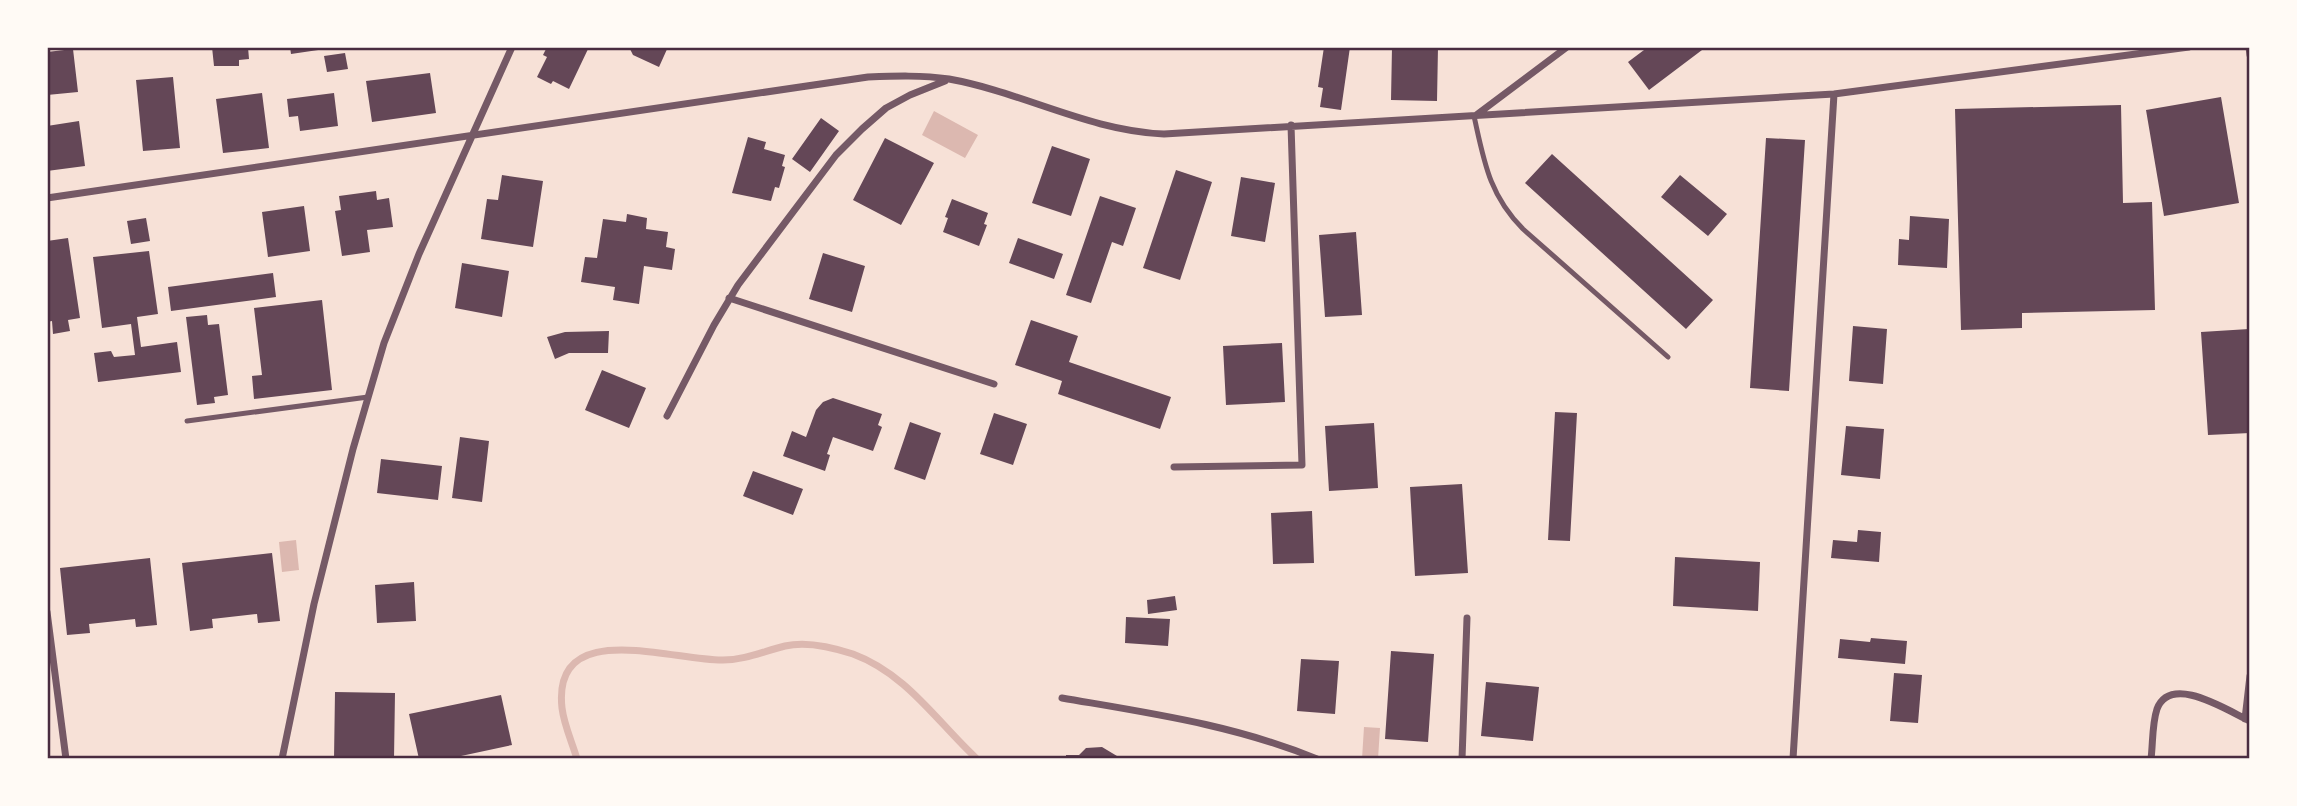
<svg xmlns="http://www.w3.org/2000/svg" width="2297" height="806" viewBox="0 0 2297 806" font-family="'Asap Condensed',sans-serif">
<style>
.water{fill:#dcb8b0}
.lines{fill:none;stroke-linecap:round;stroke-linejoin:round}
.stream{stroke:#dcb8b0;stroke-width:7}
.building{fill:#644757}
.service{stroke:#755966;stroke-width:5}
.minor{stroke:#755966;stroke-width:7}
.neatline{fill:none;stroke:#4a2c40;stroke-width:2.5}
</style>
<rect width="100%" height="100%" fill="#f7e1d7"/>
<path class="water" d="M934 111 978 135 965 158 922 135Z
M296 540 299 570 282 572 279 542Z
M1364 727 1380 728 1378 759H1362Z"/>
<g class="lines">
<path class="stream" d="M577 759C572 742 564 725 562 708 552 616 672 661 723 660 745 660 764 651 785 646 806 641 832 647 853 654 907 674 937 722 977 759"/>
</g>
<path class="building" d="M212 47H248L249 59 239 60V66H214Z
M290 47H325V49L291 54Z
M547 47H589L569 89 553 81 551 84 537 77 547 57 543 55Z
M629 47H668L659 67 633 55Z
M1324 47H1350L1341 110 1320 107 1323 88 1318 87Z
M1392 47H1438L1437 101 1391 100Z
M1648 47H1706L1649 90 1628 62Z
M73 49 78 92 47 95V52Z
M345 53 348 69 327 72 324 56Z
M430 73 436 113 372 122 366 81Z
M173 77 180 148 143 151 136 80Z
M262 93 269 148 223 153 216 99Z
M334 93 338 126 300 131 298 116 289 117 287 99Z
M2221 97 2239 203 2164 216 2146 110Z
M2121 105 2123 203 2152 202 2155 310 2022 313V328L1961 330 1955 109Z
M821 118 839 131 810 172 792 159Z
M79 121 85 166 47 171V126Z
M748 137 766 142 764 149 785 155 782 166 785 167 779 188 775 187 771 201 732 193Z
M885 138 934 163 901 225 853 200Z
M1766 138 1805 140 1789 391 1750 388Z
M1052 146 1090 159 1071 216 1032 203Z
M1552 154 1713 300 1686 329 1525 183Z
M1176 170 1212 182 1180 280 1143 268Z
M502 175 543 181 533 247 481 239 487 199 498 200Z
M1680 175 1727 214 1708 236 1661 197Z
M1241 177 1275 183 1265 242 1231 236Z
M376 191 377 200 389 198 393 227 367 230 370 252 342 256 335 211 341 210 339 196Z
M1100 196 1136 208 1123 246 1112 242 1091 303 1066 295Z
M952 199 988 213 984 224 987 225 979 246 943 232 948 218 945 217Z
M304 206 310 251 268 257 262 212Z
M627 214 647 218 646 229 668 232 666 247 675 249 672 270 644 266 639 304 613 300 615 287 581 282 585 257 597 258 603 219 626 222Z
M1910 216 1949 219 1947 268 1898 265 1899 239 1909 240Z
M146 218 150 241 131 244 127 221Z
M1356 232 1362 315 1325 317 1319 235Z
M68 238 80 318 68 320 70 331 53 334 52 321 47 322V241Z
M1018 238 1063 254 1054 279 1009 263Z
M149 251 158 314 137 317 141 347 177 342 181 372 98 382 94 353 111 351 114 357 135 355 131 324 102 328 93 257Z
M823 253 865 266 852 312 809 299Z
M462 263 509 271 502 317 455 308Z
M273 273 276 297 171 311 168 287Z
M322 300 332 390 254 399 252 376 262 375 254 308Z
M207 315 208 325 219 324 228 395 214 397 215 403 197 405 186 317Z
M1031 320 1078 336 1069 362 1171 397 1160 429 1058 394 1062 381 1015 365Z
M1853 326 1887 329 1883 384 1849 381Z
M2249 329 2250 433 2208 435 2201 332Z
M609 331 608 353H569L555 359 547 337 565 332Z
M1282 343 1285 402 1226 405 1223 346Z
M602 370 646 388 629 428 585 410Z
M833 398 882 414 878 425 882 427 873 451 833 437 827 454 830 455 825 471 783 456 792 431 806 437 816 410 823 402Z
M1555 412 1577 413 1570 541 1548 540Z
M994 413 1027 424 1013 465 980 454Z
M910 422 941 433 925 480 894 469Z
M1374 423 1378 488 1329 491 1325 426Z
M1846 426 1884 429 1880 479 1841 475Z
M460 437 489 441 482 502 452 498Z
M381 459 442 466 438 500 377 493Z
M753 471 803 489 793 515 743 496Z
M1462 484 1468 573 1415 576 1410 487Z
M1312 511 1314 563 1273 564 1271 513Z
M1858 530 1881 532 1879 562 1831 558 1833 540 1857 542Z
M272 553 280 621 258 623 257 614 212 619 213 628 190 631 182 563Z
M1675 557 1760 562 1758 611 1673 606Z
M150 558 157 625 136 627 135 619 89 624 90 633 67 635 60 568Z
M414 582 416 621 377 623 375 585Z
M1175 596 1177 610 1148 614 1147 600Z
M1126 617 1170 619 1168 646 1125 643Z
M1871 638 1907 641 1905 664 1838 658 1840 639 1870 642Z
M1391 651 1434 654 1428 742 1385 739Z
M1301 659 1339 661 1335 714 1297 711Z
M1894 673 1922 675 1918 723 1890 721Z
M1486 682 1539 687 1533 741 1481 736Z
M335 692 395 693 394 759H334Z
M501 695 512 745 447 759H419L409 714Z
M1102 747 1122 759H1066V755H1079L1086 748Z"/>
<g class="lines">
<path class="service" d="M1474 116C1484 161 1489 195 1523 229L1668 357
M187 421 368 397"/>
<path class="minor" d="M2249 47 2250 55
M1475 116 1567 47
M47 198 868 77C895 76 922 75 949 79 1022 92 1089 131 1164 134L1834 94 2189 47
M729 298 994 384
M667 416 714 325 738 285 836 155 862 129 886 108 910 95 945 81
M1174 467 1302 465 1291 125
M47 612 66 759
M1062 698C1149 713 1235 725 1317 759
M2245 719 2250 676
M282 759 314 604 353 449 384 343 419 254 512 47
M1462 759 1467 618
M1793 759 1834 94
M2151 759C2153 743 2152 724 2157 709 2171 673 2228 711 2250 721"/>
</g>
<rect width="2297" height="806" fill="none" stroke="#fffaf5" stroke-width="98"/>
<rect x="49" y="49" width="2199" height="708" class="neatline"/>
</svg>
